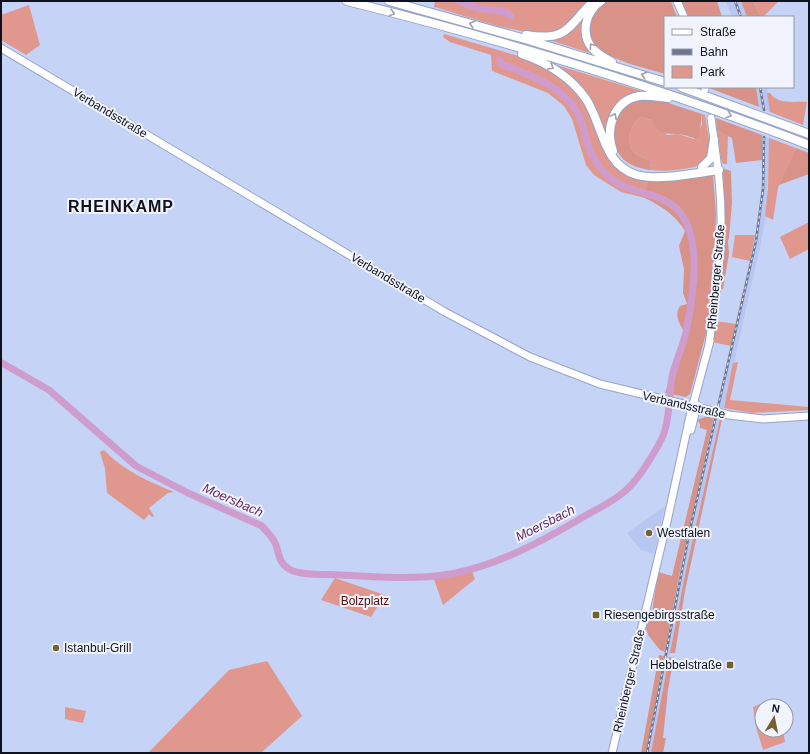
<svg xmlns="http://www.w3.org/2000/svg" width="810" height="754" viewBox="0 0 810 754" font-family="Helvetica,sans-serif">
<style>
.built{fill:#b7c7f1}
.green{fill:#e0988e}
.forest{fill:#d99288}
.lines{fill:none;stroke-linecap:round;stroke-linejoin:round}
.river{stroke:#cf9dcd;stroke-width:7}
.major-casing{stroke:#96a3c5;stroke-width:9}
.highway-casing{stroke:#96a3c5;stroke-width:10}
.major{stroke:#fff;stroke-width:7}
.highway{stroke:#fff;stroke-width:8}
.rail-casing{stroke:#6c768e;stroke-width:2.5}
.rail{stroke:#f1f4fc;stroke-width:1;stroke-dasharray:3;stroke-linecap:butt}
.oneway{stroke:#9ea0a5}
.poi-dot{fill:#756130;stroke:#f1f4fc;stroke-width:1.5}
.labels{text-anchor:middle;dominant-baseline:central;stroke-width:4;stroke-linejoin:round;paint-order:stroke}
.street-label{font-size:12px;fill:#0d121e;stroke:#f1f4fc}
.poi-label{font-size:12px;fill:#0d121e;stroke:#f1f4fc;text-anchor:start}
.park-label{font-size:12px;fill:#5f0808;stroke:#f1f4fc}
.water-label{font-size:13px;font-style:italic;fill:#642864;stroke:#f1f4fc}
.district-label{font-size:16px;font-weight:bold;letter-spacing:1px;fill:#0d121e;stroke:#f1f4fc}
</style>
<rect width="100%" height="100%" fill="#c5d3f7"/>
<path class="built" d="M726 1H741L747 17H732Z
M756 87H767L770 112 759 107Z
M762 135 769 138V160L766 215 761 243 678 611 651 753H646L682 560 754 241 762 189Z
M665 506 654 554 641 550 627 533Z"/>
<path class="green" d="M435 1H589C581 11 571 26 559 31 535 42 461 14 434 7Z
M753 1H779L763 17H761Z
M29 5 40 45 26 55 1 40V15Z
M590 6 596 55 546 39 559 36Z
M444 34 532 60 553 71 576 90 623 172 647 179 645 198 621 192 594 175 586 165 572 119 564 106 548 93 492 71 491 55 450 42 443 37Z
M550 63 648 93 609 143 597 115Z
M767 93H770C778 105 794 101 807 102L803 125 770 112Z
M702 114 705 115 711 150 703 164C688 170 666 172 650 170L651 161C646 158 637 156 634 152 624 142 631 125 640 117L652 120 667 135 678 134 694 139 702 125Z
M717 131 728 136 727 164H723L721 159Z
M769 138 796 148 778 188 773 220 765 216 768 189Z
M809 222V249L790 259 780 237Z
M735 235H755L750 261 732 257Z
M716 321 736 324 731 346 712 342Z
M738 362 730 400 809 407V410L752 413 724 408 733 363Z
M104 450C124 471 148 481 174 492L168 493 149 508 154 516 152 517 149 514 144 520 107 493 105 469 100 452Z
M471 569 475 579 443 605 432 574Z
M335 578 385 595 371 617 321 600Z
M267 661 302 716 261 753H148L229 670Z
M768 701 770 706H762V730H783L785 742 763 750 756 727 753 707Z
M65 707 86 711 83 723 65 719Z"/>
<path class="forest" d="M606 1H671L677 17H665V74C641 66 586 58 589 25 589 17 598 5 606 1Z
M681 1H717L722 17H688Z
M741 1H753L761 17H747Z
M709 87H756L759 107 709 88Z
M653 98 702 114 699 138C693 139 690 136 684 135 669 132 658 138 652 120L640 117C631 125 624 142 634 152 637 156 646 158 651 161L650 170C626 166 614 157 614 132 614 107 630 100 653 98Z
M716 118 762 135V160L736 163 732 138 717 131Z
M796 148 809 153V174L779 185Z
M725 169 731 171 732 203 729 238 728 241 729 254 723 289H720C725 249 725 211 723 171Z
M713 175 716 214 713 290 706 334 690 394 686 397 665 393 684 331C679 323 674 315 680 306L687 304 683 293 684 269 679 246 685 231C675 215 663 207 645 198L647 179Z
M705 417H714L682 560 665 652 660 650 648 635 646 628 652 612 658 572 672 576 707 430 700 428V424L697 420Z
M720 419H722L685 591 675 653H670L686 570Z
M659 655 664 656 646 753H641Z
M669 657 673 658V662L668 690 663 738H666L663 753H651Z"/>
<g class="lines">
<path class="river" d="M459 1 477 8 506 12 511 16
M2 363 49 390 136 466 188 493 262 526C267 532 273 537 276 545 279 554 279 563 289 569 299 576 328 574 341 575 377 577 414 580 451 574 495 566 539 543 578 520 596 509 620 499 633 483 642 473 662 442 665 430 670 413 669 394 672 377 675 362 683 347 686 332 693 299 702 244 682 215 664 189 628 197 607 175 601 169 592 157 589 148 585 138 584 126 579 116 565 86 529 75 501 64L500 60"/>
<defs>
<path id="major" d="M677 1 684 17
M1 48 445 312 530 357 600 384 729 415 763 419 809 416
M705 87V89
M709 344C715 305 721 267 721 228 722 190 716 155 711 118
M691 430 697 405
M612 753 668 517 690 416 710 341"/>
<path id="highway" d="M347 1C503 40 659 87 809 145
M389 1 525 39 665 82
M601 1C586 11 580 33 592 48 597 54 605 58 612 62
M526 35C569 42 567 26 594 1
M522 54C548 63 570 76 586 99 603 124 602 165 637 175 660 181 695 173 719 170
M681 87 809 134
M613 151C605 129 613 101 639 96 649 95 658 97 668 98
M702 167 711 158 714 140"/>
</defs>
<use href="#major" class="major-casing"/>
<use href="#highway" class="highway-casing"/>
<use href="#major" class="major"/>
<use href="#highway" class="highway"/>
<defs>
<path id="rail" d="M735 1 741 17
M760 87 764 110
M647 753 689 534 756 241 763 189 764 137"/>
</defs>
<use href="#rail" class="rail-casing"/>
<use href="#rail" class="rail"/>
</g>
<defs><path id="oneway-chevron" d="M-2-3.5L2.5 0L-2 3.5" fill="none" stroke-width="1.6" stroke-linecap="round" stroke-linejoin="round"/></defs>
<g class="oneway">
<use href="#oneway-chevron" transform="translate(392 13) rotate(15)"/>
<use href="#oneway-chevron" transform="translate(472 24) rotate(-164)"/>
<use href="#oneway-chevron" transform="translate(592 46) rotate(-126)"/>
<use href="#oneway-chevron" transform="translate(551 67) rotate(31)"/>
<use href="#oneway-chevron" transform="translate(644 75) rotate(-162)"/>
<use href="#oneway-chevron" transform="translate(729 115) rotate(19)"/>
<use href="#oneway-chevron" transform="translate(614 116) rotate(-62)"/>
</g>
<g class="poi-dot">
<circle cx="649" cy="533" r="4"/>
<rect x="592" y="611" width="8" height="8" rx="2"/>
<circle cx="56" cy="648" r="4"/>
<rect x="726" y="661" width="8" height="8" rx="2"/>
</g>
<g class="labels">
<g class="street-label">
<text transform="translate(110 113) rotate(31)">Verbandsstraße</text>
<text transform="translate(716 277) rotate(-85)">Rheinberger Straße</text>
<text transform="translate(388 278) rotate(31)">Verbandsstraße</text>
<text transform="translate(684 405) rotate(13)">Verbandsstraße</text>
<text transform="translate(629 681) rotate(-77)">Rheinberger Straße</text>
</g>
<g class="poi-label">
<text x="657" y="533">Westfalen</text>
<text x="604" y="615">Riesengebirgsstraße</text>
<text x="64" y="648">Istanbul-Grill</text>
<text x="722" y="665" text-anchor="end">Hebbelstraße</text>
</g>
<g class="park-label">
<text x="365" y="601">Bolzplatz</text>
</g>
<g class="water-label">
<text transform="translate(233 500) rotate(24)">Moersbach</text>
<text transform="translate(545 523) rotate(-27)">Moersbach</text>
</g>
<g class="district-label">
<text x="121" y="206">RHEINKAMP</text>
</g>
</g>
<rect width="810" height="754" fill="none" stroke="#0d121e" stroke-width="4"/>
<rect x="664" y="16" width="130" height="72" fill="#f1f4fc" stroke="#969aa3"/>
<rect x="672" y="29" width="20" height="6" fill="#ffffff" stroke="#969aa3"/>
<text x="700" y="36" font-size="12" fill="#0d121e">Straße</text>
<rect x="672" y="49" width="20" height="6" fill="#6c768e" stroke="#969aa3"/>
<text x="700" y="56" font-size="12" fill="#0d121e">Bahn</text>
<rect x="672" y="66" width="20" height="12" fill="#e0988e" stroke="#969aa3"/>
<text x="700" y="76" font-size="12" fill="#0d121e">Park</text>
<g transform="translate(774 718) rotate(10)"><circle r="19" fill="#f1f4fc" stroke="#969aa3"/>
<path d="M0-3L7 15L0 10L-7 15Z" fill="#756130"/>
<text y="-6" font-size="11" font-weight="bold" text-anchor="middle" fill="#0d121e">N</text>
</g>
</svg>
